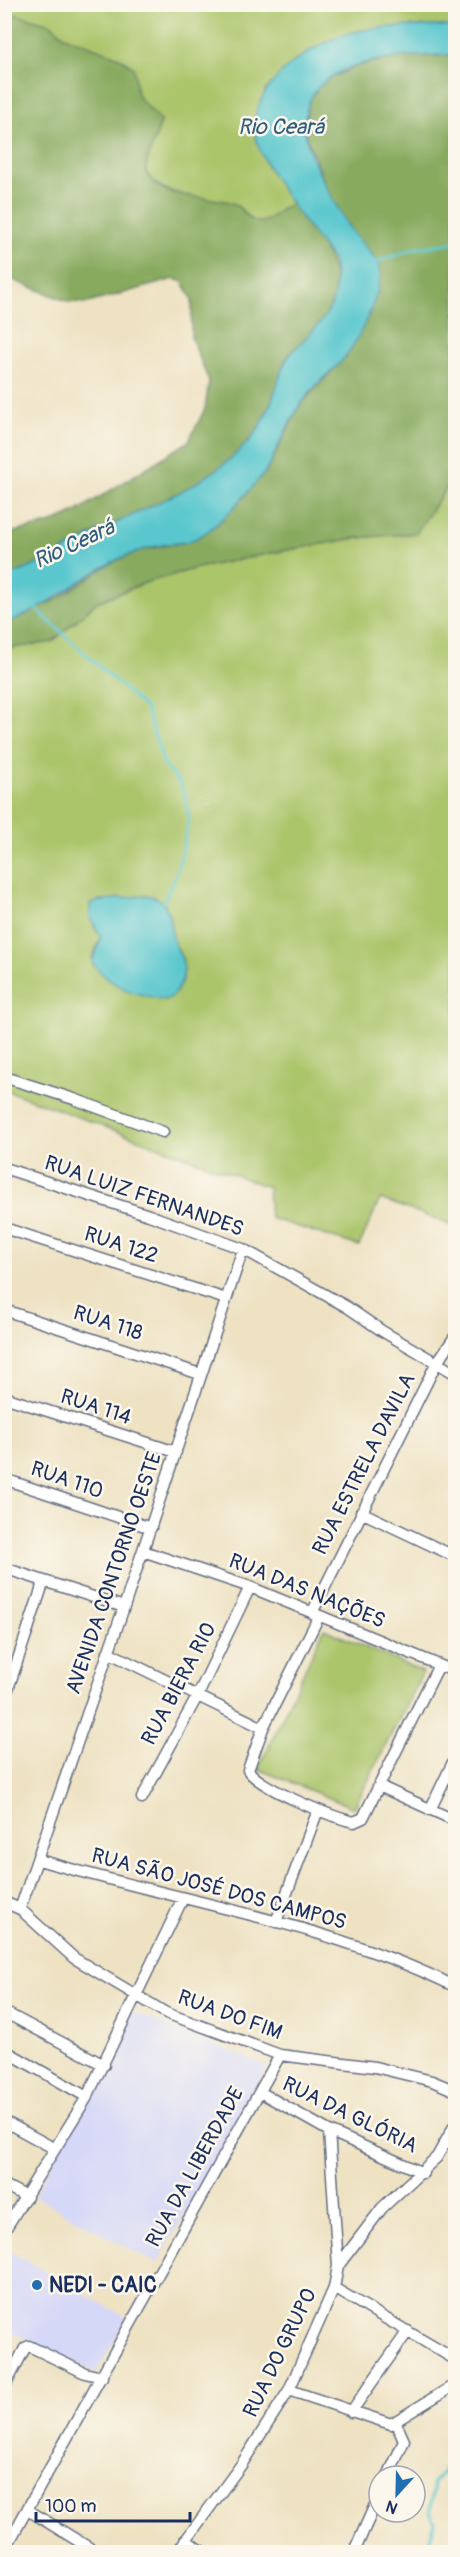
<svg xmlns="http://www.w3.org/2000/svg" width="460" height="2557" viewBox="0 0 460 2557" font-family="Pangolin,sans-serif">
<style>
.built{fill:#d6d8f8}
.green{fill:#abc56b;stroke:#637a64;stroke-width:1.5;fill-rule:evenodd}
.forest{fill:#88aa5f;stroke:#526c5e;stroke-width:1.5}
.water{fill:#5ac7ce;stroke:#3a7b96;stroke-width:1.5}
.lines{fill:none;stroke-linecap:round;stroke-linejoin:round}
.stream{stroke:#5ac7ce;stroke-width:3}
.minor-casing{stroke:#656e81;stroke-width:13}
.minor{stroke:#fff;stroke-width:10}
.poi-dot{fill:#1f6fb2;stroke:#fbf7ec;stroke-width:2}
.labels{text-anchor:middle;dominant-baseline:central;stroke-width:5;stroke-linejoin:round;paint-order:stroke}
.street-label{font-size:21px;fill:#1b2f5e;stroke:#fbf7ec}
.poi-label{font-size:21px;font-weight:bold;fill:#1b2f5e;stroke:#fbf7ec;text-anchor:start}
.water-label{font-size:22px;font-style:italic;fill:#2e5d80;stroke:#fbf7ec}
</style>
<rect width="100%" height="100%" fill="#fbf7ec"/>
<filter id="ink" filterUnits="userSpaceOnUse"><feTurbulence type="fractalNoise" baseFrequency=".0167" numOctaves="2"/><feDisplacementMap in="SourceGraphic" scale="12" xChannelSelector="R" yChannelSelector="G"/><feConvolveMatrix kernelMatrix="1 2 1 2 8 2 1 2 1" color-interpolation-filters="sRGB"/></filter>
<filter id="wash" filterUnits="userSpaceOnUse"><feTurbulence type="fractalNoise" baseFrequency=".008" numOctaves="4" result="noise"/><feDisplacementMap in="SourceGraphic" scale="24" xChannelSelector="R" yChannelSelector="G"/><feGaussianBlur stdDeviation="1.35" result="paint"/><feColorMatrix in="noise" values="0 0 0 0 0 0 0 0 0 0 0 0 0 0 0 0 0 1.4 0 .05"/><feComposite in="paint" operator="in"/></filter>
<g filter="url(#wash)">
<rect width="100%" height="100%" fill="#eee2c3"/>
<path class="built" d="M133 2012 267 2066 157 2264 34 2196Z
M6 2249 127 2318 96 2373 5 2328Z"/>
<path class="green" d="M5 4H455L456 26C375 27 323 27 265 91V162L292 204C280 207 273 220 261 222 247 224 241 204 227 202 206 199 151 195 146 169 144 160 158 134 161 122L137 95 119 57 64 36 51 24 5 13Z
M455 475V1226L380 1199 359 1246 270 1218 268 1187 5 1090 4 649 52 642 96 602 147 582 197 568 282 551 356 538 416 533ZM146 895C176 903 167 919 174 942 176 948 180 954 183 960L92 958 101 937 94 926 99 900H123Z
M324 1629 423 1672 354 1808 258 1769Z"/>
<path class="forest" d="M7 12 51 24 64 36 119 57 134 68 137 95 161 122C158 134 142 165 147 174 164 202 206 194 232 203 243 206 248 224 261 222 273 220 280 207 292 204 321 244 358 280 317 328 308 339 293 348 285 361 282 367 280 376 278 383 271 403 264 422 250 439 212 485 154 504 103 529 70 546 41 566 5 577L4 534 49 524 76 512 188 442 205 409 209 381 191 337 192 299 183 282 174 279 88 303 69 302 5 277 4 13Z
M455 55V475L416 533 356 538 282 551 197 568 147 582 97 602 52 642 5 649V623L57 599 114 561 142 550 190 541 266 472 300 405 347 355 367 317 378 287 380 271 373 257 353 234 332 201 309 144 305 130 308 104 314 91 322 82 357 66 395 57Z"/>
<path class="water" d="M455 26V55C404 56 300 55 305 130 307 157 336 206 350 229 359 243 380 256 380 274 380 296 359 339 345 357 335 370 321 379 310 392 296 409 285 431 276 451 272 459 269 468 263 475 245 495 216 532 190 541 183 544 174 543 167 544 150 547 131 553 115 561 77 579 47 610 5 623V577C40 566 69 547 102 530 154 503 209 485 249 441 263 425 271 405 277 385 280 377 282 366 287 359 315 323 346 313 332 259 312 232 252 157 254 126 257 83 301 52 338 37 370 24 421 26 455 26Z
M146 895C173 898 168 922 174 942 176 948 180 953 182 959 187 973 180 992 167 1000 133 994 115 990 92 963L101 937 90 918V904C104 897 129 899 146 895Z"/>
<g class="lines">
<path class="stream" d="M374 263 413 249 456 242
M33 606 146 709 165 767 180 783 186 799 189 820 178 870 163 903
M425 2552 435 2523 430 2511 434 2482 456 2453"/>
</g>
</g>
<g filter="url(#ink)">
<g class="lines">
<defs>
<path id="minor" d="M4 1077 74 1099 163 1132
M4 1168 149 1215 243 1249 347 1307 382 1331 456 1374
M4 1228 226 1299
M4 1310 200 1374
M4 1397 176 1452
M455 1467H456
M4 1479 151 1528
M361 1512 456 1557
M143 1551 250 1587 456 1672
M4 1568 124 1607
M312 1613 436 1364 456 1335
M319 1616 263 1728 248 1770C259 1788 332 1817 354 1822L363 1818 439 1665
M108 1652 263 1728
M4 1701 44 1581
M379 1786 456 1821
M142 1798 198 1695 250 1587
M430 1810 456 1756
M39 1860C177 1901 325 1922 456 1987
M4 1902 20 1909 74 1958 166 2013 280 2055 375 2067 432 2081 456 2091
M20 1909 124 1607 243 1249
M276 1922 318 1810
M8 2014 104 2065
M4 2050 87 2097 183 1898
M260 2092 329 2131 423 2173
M4 2121 55 2149
M4 2185 27 2197
M4 2231 87 2097
M338 2266 382 2208 437 2157 456 2123
M334 2288 456 2360
M4 2388 25 2348 29 2346 85 2373 102 2377
M289 2390 391 2424 456 2384
M351 2412 408 2331
M388 2476 404 2441 396 2423
M28 2510 96 2552
M185 2540 204 2552
M4 2551 280 2055
M177 2552 241 2465 289 2390 334 2288 338 2266 329 2131
M354 2552 379 2496"/>
</defs>
<use href="#minor" class="minor-casing"/>
<use href="#minor" class="minor"/>
</g>
</g>
<circle class="poi-dot" cx="37" cy="2285" r="6"/>
<g class="labels">
<g class="street-label">
<text transform="translate(144 1196) rotate(19)">RUA LUIZ FERNANDES</text>
<text transform="translate(121 1245) rotate(18)">RUA 122</text>
<text transform="translate(108 1323) rotate(18)">RUA 118</text>
<text transform="translate(96 1407) rotate(18)">RUA 114</text>
<text transform="translate(364 1464) rotate(-63)">RUA ESTRELA DAVILA</text>
<text transform="translate(67 1480) rotate(19)">RUA 110</text>
<text transform="translate(114 1573) rotate(-71)">AVENIDA CONTORNO OESTE</text>
<text transform="translate(307 1591) rotate(22)">RUA DAS NAÇÕES</text>
<text transform="translate(179 1684) rotate(-62)">RUA BIERA RIO</text>
<text transform="translate(219 1889) rotate(15)">RUA SÃO JOSÉ DOS CAMPOS</text>
<text transform="translate(230 2015) rotate(20)">RUA DO FIM</text>
<text transform="translate(350 2115) rotate(26)">RUA DA GLÓRIA</text>
<text transform="translate(195 2167) rotate(-61)">RUA DA LIBERDADE</text>
<text transform="translate(280 2353) rotate(-64)">RUA DO GRUPO</text>
</g>
<g class="poi-label">
<text x="49" y="2285">NEDI - CAIC</text>
</g>
<g class="water-label">
<text x="281" y="127">Rio Ceará</text>
<text transform="translate(74 544) rotate(-25)">Rio Ceará</text>
</g>
</g>
<rect width="460" height="2557" fill="none" stroke="#fbf7ec" stroke-width="24"/>
<g transform="translate(397 2494) rotate(202)"><circle r="28" fill="#fbf7ec" stroke="#a1a7b3" stroke-width="1.5"/>
<path d="M0-4.5L10 22L0 15L-10 22Z" fill="#1f6fb2"/>
<text y="-9" font-size="16" font-weight="bold" text-anchor="middle" fill="#1b2f5e">N</text>
</g>
<path d="M36 2512v9h154v-9" fill="none" stroke="#1b2f5e" stroke-width="3"/>
<text x="45" y="2512" font-size="18" fill="#1b2f5e" stroke="#fbf7ec" stroke-width="4.5" paint-order="stroke">100 m</text>
</svg>
